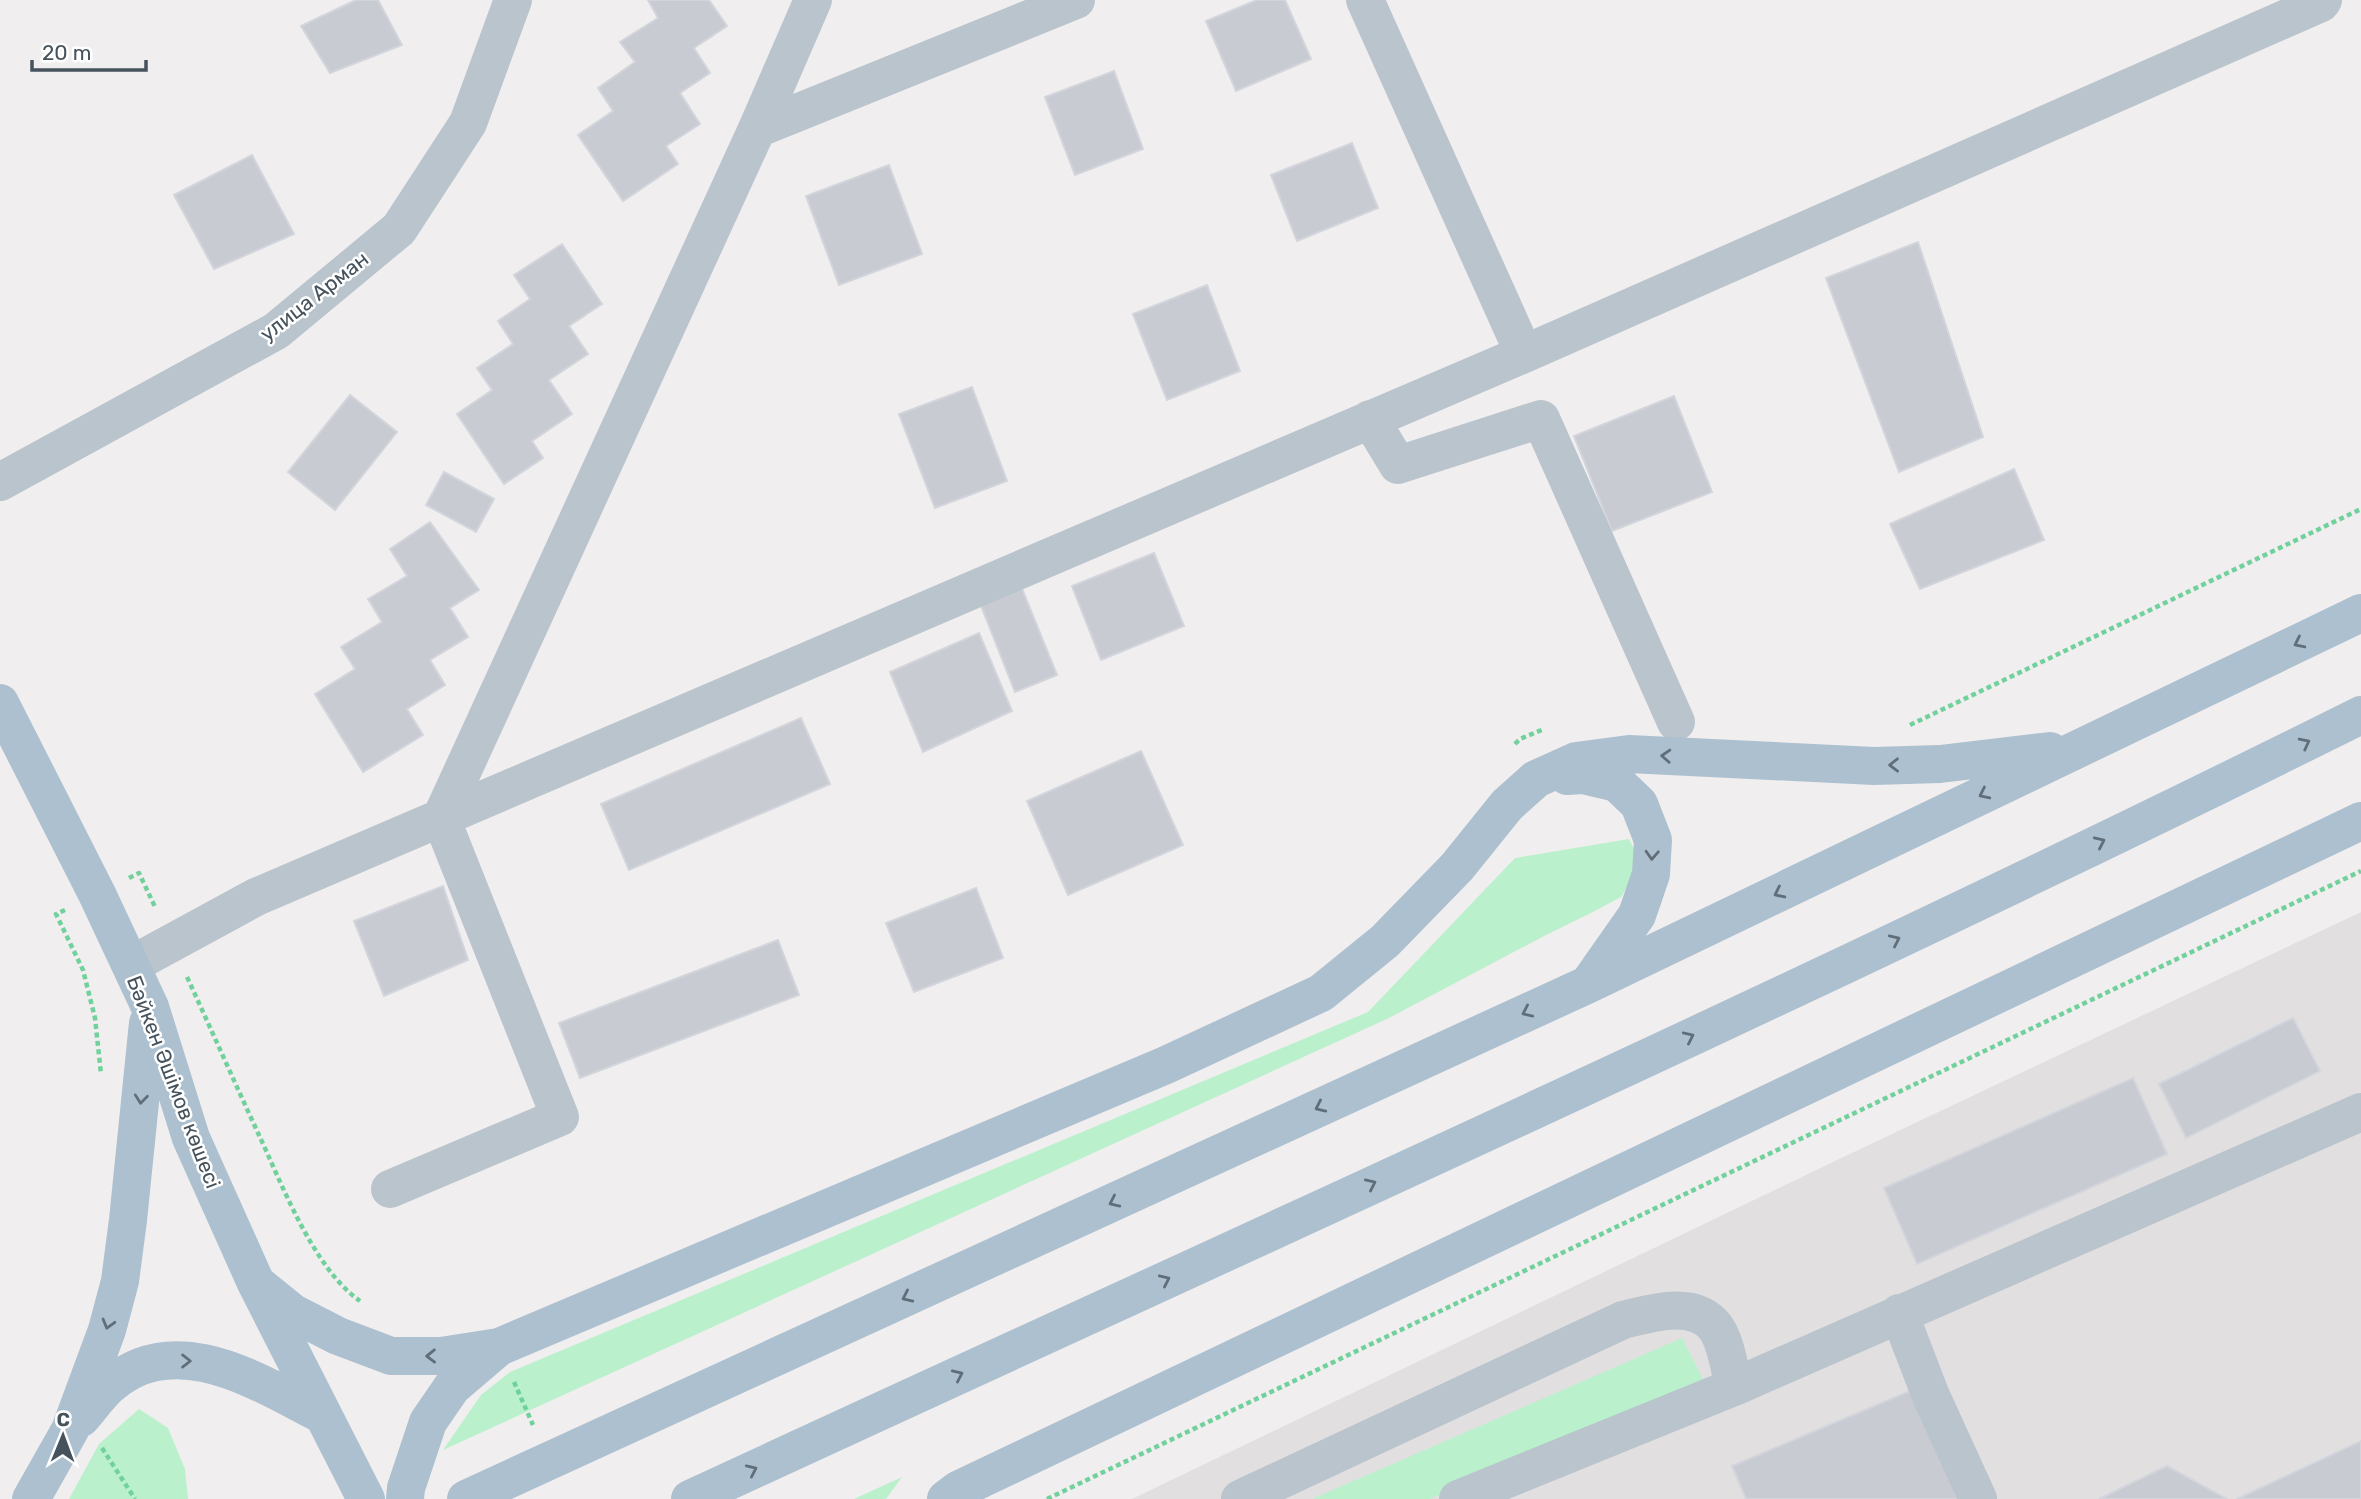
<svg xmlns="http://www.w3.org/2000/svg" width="2361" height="1499" viewBox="0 0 2361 1499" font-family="Rubik,sans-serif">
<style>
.education{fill:#e2dfe1}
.green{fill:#baf1cc}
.building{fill:#c8ccd2;stroke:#d2d5db;stroke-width:2}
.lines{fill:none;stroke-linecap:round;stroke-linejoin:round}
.path{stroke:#71d19c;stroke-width:4.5;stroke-dasharray:5 3.5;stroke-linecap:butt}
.minor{stroke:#b9c4cc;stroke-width:38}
.major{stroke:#adc0cf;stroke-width:38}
.oneway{stroke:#606e7a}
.labels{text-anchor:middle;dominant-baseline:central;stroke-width:5;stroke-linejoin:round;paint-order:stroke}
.street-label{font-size:21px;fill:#46535d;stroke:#fff}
</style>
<rect width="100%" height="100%" fill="#f1eeef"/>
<path class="education" d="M2361 912V1499H1132L1835 1161Z"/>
<path class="green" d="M1629 839 1638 857 1634 875 1621 897 1591 913 1546 935 1389 1018 443 1450 481 1395 510 1372 1368 1012 1515 858Z
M1682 1338 1704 1381 1430 1499H1312Z
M139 1409 168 1428 185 1469 188 1499H69L99 1444Z
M902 1477 886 1499H854Z"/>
<path class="building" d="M356 0H378L402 45 330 73 301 26Z
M648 0H709L727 26 694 48 710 73 680 93 700 124 666 146 678 164 623 201 578 135 613 111 598 88 635 62 620 42 658 18Z
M1257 0H1285L1311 59 1236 91 1206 21Z
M1114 71 1143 149 1075 175 1045 97Z
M1352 143 1378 208 1297 241 1271 175Z
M252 155 294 234 214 269 174 195Z
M889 165 922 254 839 285 806 196Z
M1918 242 1983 437 1899 472 1826 278Z
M562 244 602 304 569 326 588 354 549 380 572 414 532 441 543 458 504 484 457 414 492 390 477 368 513 344 498 321 530 299 514 275Z
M1207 285 1240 371 1167 400 1133 314Z
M972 387 1007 481 935 508 899 414Z
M350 395 397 432 335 510 288 472Z
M1674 396 1712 492 1612 531 1574 436Z
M2014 469 2044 540 1920 589 1890 524Z
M444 472 494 499 476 532 426 505Z
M430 522 479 590 450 608 468 637 430 660 445 685 407 709 423 735 363 772 315 694 355 669 341 647 382 622 368 599 407 576 390 549Z
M1154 553 1184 626 1101 660 1072 586Z
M1021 586 1057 675 1015 692 980 603Z
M979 633 1012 711 923 752 890 672Z
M801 718 830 784 629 870 601 804Z
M1141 751 1183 845 1068 895 1027 801Z
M443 886 468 960 384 996 354 921Z
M976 888 1003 958 914 992 886 923Z
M778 940 799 995 580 1078 559 1023Z
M2293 1018 2320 1071 2186 1138 2159 1084Z
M2133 1078 2167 1154 1917 1264 1884 1188Z
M1912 1390 1958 1499H1746L1732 1466Z
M2361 1441V1499H2237Z
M2167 1466 2227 1499H2099Z"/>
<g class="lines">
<path class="path" d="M1910 725 2361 509
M1515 744 1520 739 1544 729
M129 878 139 873 156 909
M65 910 56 914 83 970 95 1018 101 1074
M187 977C211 1029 234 1081 258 1133 282 1184 313 1268 360 1301
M514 1382 533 1425
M102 1448 135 1499
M1047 1499 2361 871"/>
<path class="minor" d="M1365 0 1524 354
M757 129 1076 0
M1370 419 1398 465 1541 419 1676 722
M0 482 276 331 399 229 468 123 513 0
M131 965 256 897 1524 354 2321 3 2323 0
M390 1189 560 1117 441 818 757 129 813 0
M1899 1313 1931 1396 1978 1499
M1240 1499 1623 1320C1651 1313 1695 1299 1716 1328 1727 1344 1729 1369 1734 1387
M1458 1499 1734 1387 2361 1112"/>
<path class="major" d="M0 703 97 894 150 1007 191 1138 256 1283 366 1499
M1567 776 1583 775 1617 783 1639 804 1653 840 1651 874 1637 915 1590 982
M256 1283 293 1313 338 1336 391 1356H441L499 1347 1166 1065 1321 993 1385 941 1457 867 1507 805 1536 779 1576 761 1629 754 1874 766 1940 764 2050 751
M81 1418C90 1408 99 1395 109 1386 176 1327 259 1383 323 1415
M31 1499 70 1430 107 1330 120 1281 128 1220 148 1023
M405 1499 406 1488 428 1422 452 1387 499 1347
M466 1499 1589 984 2361 613
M690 1499C1248 1241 1811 989 2361 715
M946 1499 958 1490 2361 821"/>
</g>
<defs><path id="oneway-chevron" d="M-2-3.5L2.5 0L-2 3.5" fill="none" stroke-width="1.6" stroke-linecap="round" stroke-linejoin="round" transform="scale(1.75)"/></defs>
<g class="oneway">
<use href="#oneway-chevron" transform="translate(2299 643) rotate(154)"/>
<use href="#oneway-chevron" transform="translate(2305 743) rotate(-27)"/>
<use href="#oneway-chevron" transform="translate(1666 756) rotate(-177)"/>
<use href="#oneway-chevron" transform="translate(1894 765) rotate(179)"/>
<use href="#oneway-chevron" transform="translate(1984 794) rotate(154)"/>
<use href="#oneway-chevron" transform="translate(2100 842) rotate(-25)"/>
<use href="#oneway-chevron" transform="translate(1652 855) rotate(93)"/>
<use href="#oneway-chevron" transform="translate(1779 893) rotate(154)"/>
<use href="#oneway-chevron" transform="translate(1895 940) rotate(-25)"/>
<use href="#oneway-chevron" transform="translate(1527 1012) rotate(155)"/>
<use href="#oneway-chevron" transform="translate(1689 1037) rotate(-25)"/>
<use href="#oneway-chevron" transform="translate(141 1099) rotate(96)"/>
<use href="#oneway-chevron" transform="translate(1320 1107) rotate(155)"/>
<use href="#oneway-chevron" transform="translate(1371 1184) rotate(-25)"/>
<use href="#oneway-chevron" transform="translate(1114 1202) rotate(155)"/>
<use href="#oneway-chevron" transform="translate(1165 1280) rotate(-25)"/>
<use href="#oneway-chevron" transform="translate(907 1297) rotate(155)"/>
<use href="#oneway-chevron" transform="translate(108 1324) rotate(106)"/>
<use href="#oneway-chevron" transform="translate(431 1356) rotate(179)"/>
<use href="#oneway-chevron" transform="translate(186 1361)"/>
<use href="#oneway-chevron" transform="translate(958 1375) rotate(-25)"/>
<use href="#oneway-chevron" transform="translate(752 1470) rotate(-25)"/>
</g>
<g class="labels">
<g class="street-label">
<text transform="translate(314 296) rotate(-38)">улица Арман</text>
<text transform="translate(174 1082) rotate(69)">Бәйкен Әшімов көшесі</text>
</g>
</g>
<g transform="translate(63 1436) rotate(1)" stroke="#ffffff" stroke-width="5" paint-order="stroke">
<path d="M0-5L12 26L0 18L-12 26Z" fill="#46535d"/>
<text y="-10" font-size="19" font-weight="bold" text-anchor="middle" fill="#46535d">С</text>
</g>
<path d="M32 60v10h114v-10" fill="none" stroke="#46535d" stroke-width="3.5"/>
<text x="42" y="60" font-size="21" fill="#46535d" stroke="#ffffff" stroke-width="5" paint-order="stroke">20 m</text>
</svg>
